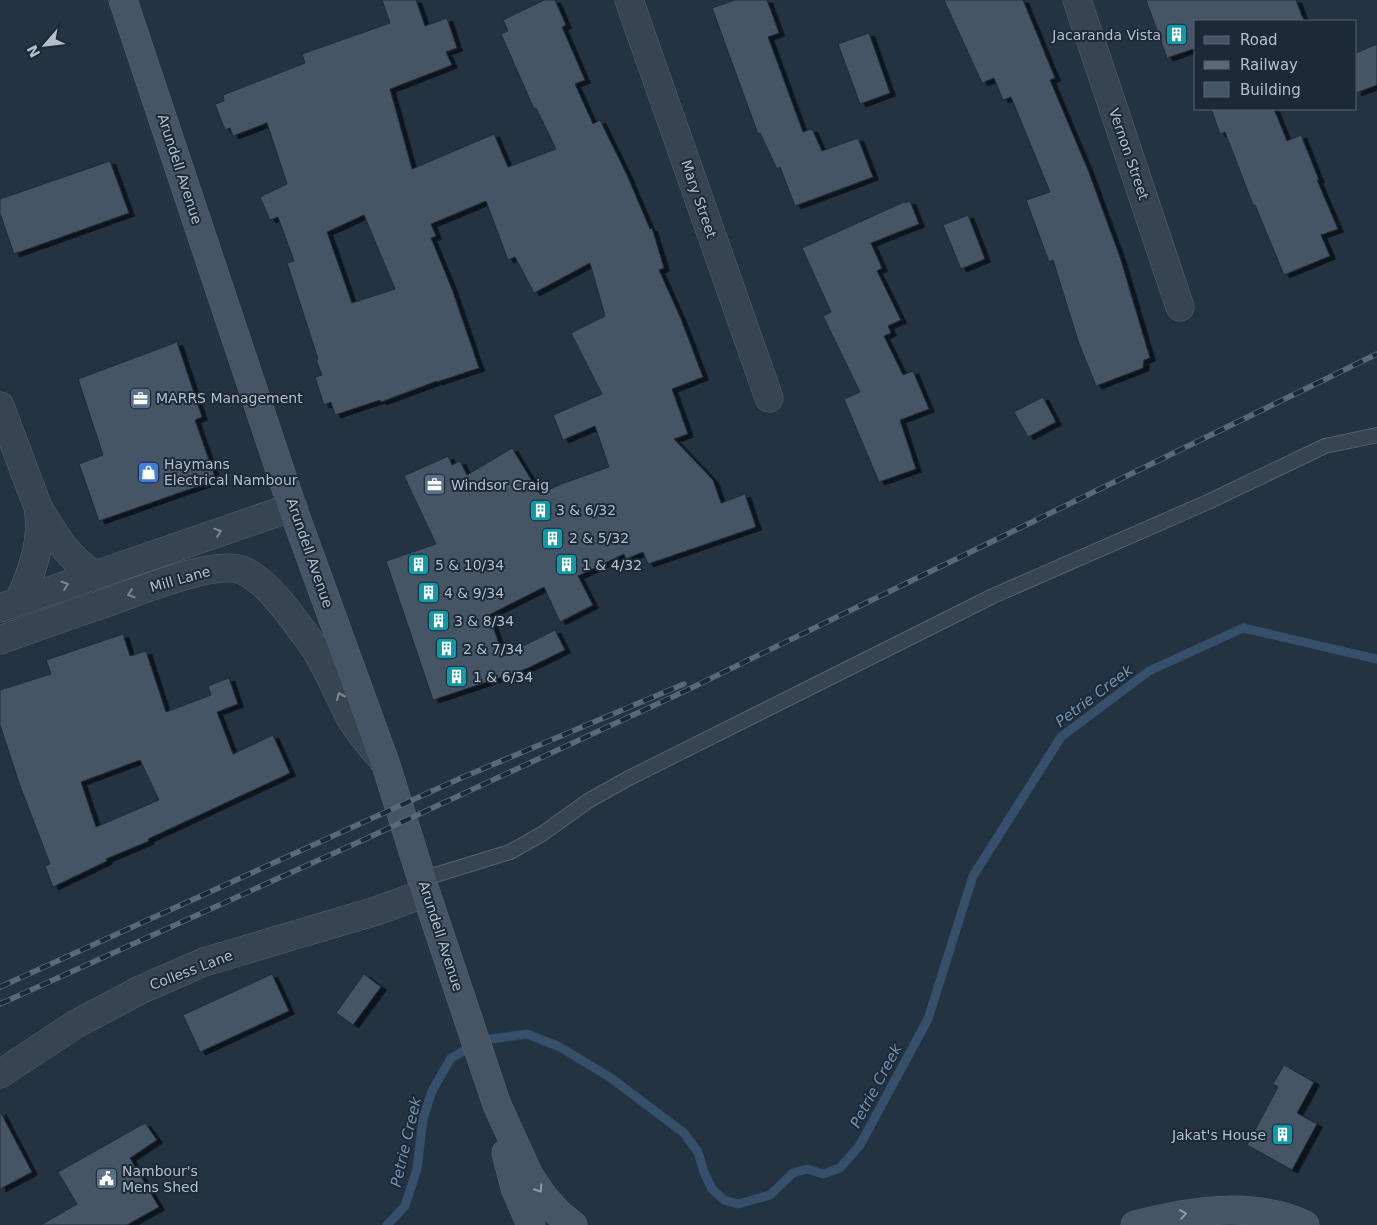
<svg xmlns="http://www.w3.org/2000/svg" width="1377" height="1225" viewBox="0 0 1377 1225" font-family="'DejaVu Sans',sans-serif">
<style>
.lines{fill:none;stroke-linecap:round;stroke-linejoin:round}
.stream{stroke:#364f6a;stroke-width:9}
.building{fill:#456;stroke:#1f2b39;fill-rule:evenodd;filter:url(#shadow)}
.service-casing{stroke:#56626f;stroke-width:16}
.minor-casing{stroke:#56626f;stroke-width:29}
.secondary-casing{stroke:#56626f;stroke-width:29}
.service{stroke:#384452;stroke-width:14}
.minor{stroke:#384452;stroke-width:28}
.secondary{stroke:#465465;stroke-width:28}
.rail-casing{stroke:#5a6979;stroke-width:5.5}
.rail{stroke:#1d2937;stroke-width:4;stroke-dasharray:11;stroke-linecap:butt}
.oneway{stroke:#7d8895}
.oneway2{stroke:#8e9aa8}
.labels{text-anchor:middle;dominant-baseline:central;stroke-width:4;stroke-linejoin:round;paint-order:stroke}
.poi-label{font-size:14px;fill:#b5bfcc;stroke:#1d2937;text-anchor:start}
.street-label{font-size:14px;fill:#b5bfcc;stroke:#1d2937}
.water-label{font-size:15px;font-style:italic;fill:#7292b1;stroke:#1d2937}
</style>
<defs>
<filter id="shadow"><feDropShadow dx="5.5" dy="3" stdDeviation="0" flood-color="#0009"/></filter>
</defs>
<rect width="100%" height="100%" fill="#233342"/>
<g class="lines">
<path class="stream" d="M387 1225 405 1206 417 1169 423 1119 432 1091 451 1058 484 1040 527 1034 560 1047 611 1078 684 1133 698 1152 704 1172 712 1189 724 1200 738 1204 770 1195 793 1173 807 1169 823 1174 840 1168 860 1145 928 1019 973 876 1061 737 1149 671 1243 628 1377 659"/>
</g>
<path class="building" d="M382 0H416L425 26 447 18 457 48 446 52 452 65 390 89 412 169 494 134 508 167 556 149 536 108 534 109 501 34 508 31 503 20 544 0H555L566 25 562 27 585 80 575 84 593 124 600 120 627 175 650 229 652 228 664 268 659 270 681 319 703 377 672 389 688 434 674 439 713 480 721 503 745 494 756 527 648 564 643 552 626 559 624 554 578 576 593 605 560 622 544 587 489 615 503 656 555 630 565 650 526 669 433 700 386 561 436 544 404 476 448 456 452 465 460 461 467 475 512 448 540 494 561 484 609 467 595 426 563 440 553 415 602 394 571 333 605 316 590 263 534 293 515 257 508 260 486 201 431 224 436 236 431 238 452 289 479 368 437 382V381L381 402 380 400 335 415 331 402 324 405 315 377 322 375 316 360 318 359 287 263 294 261 278 217 270 220 260 197 287 184 267 123 233 136 230 128 225 130 215 104 224 101 223 95 305 63 302 54 390 23ZM364 215 395 289 352 303 327 232Z
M735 0H767L779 33 768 37 803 132 812 129 822 151 858 138 873 177 795 206 780 167 777 169 760 133 758 134 712 8Z
M944 0H1023L1055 78 1050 80 1088 170 1120 257 1150 358 1144 360 1143 368 1096 386 1078 341 1053 260 1049 262 1026 200 1050 192 1011 97 1003 100 994 78 982 83Z
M1146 0H1296L1304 21H1196V48L1167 58Z
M869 33 890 93 860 104 838 44Z
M1377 44V85L1356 93V53Z
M1211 109H1274L1287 141 1301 135 1319 180H1317L1338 229 1321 235 1330 256 1284 275 1255 205H1253L1225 132 1220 134Z
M110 161 129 213 14 254 0 213V199Z
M910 201 919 224 871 243 882 268 877 271 901 320 888 326 891 333 884 336 903 375 913 371 929 409 900 420 916 469 879 482 844 399 860 392 823 316 831 312 802 248 904 202V203Z
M968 215 985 259 961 269 943 225Z
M177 342 202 417 195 420 216 480 99 521 79 464 103 455 78 379Z
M1043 397 1056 422 1028 437 1014 412Z
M123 634 130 656 146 651 166 712 211 695 208 686 229 678 238 704 217 712 233 754 273 735 290 773 148 839 149 841 106 859 107 861 53 887 45 866 50 864 19 783 0 725V690L51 674 46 660ZM140 760 159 800 96 827 81 782Z
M272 974 289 1011 200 1052 183 1015Z
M364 974 381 987 353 1025 336 1013Z
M1284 1065 1314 1082 1297 1113 1317 1124 1292 1170 1247 1145 1278 1087 1273 1084Z
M0 1111 32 1172 0 1189Z
M145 1123 157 1140 130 1158 159 1207 127 1225H41L77 1204 58 1172Z"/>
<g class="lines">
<defs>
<path id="service" d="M422 879 510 852 542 834 588 801 627 779 993 596 1208 502 1325 446 1377 435"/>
<path id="minor" d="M629 0 769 398
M1077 0 1180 307
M0 406 38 507C44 540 32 572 19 601
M39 509C56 537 66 555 94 575
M0 608 293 507
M0 640C33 628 67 616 100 605 132 594 213 559 242 570 269 581 297 624 314 647 328 669 337 692 349 715 358 732 371 746 383 760
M0 1074 76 1024 140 990 204 962 376 911 426 893"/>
<path id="secondary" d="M123 0 293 509 386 765 426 893 497 1105 529 1175 543 1196 558 1213 573 1225
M506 1153 515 1188 531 1225
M1135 1225C1190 1211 1252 1200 1305 1225"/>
</defs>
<use href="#service" class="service-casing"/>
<use href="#minor" class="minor-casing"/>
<use href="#secondary" class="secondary-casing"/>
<use href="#service" class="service"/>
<use href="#minor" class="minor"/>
<use href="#secondary" class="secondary"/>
<defs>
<path id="rail" d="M0 987 461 778 684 684
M0 1004 361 841 683 692 1377 354"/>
</defs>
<use href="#rail" class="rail-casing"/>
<use href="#rail" class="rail"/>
</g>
<defs><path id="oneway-chevron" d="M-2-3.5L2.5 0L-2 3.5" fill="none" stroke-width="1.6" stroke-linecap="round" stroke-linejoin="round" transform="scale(1.25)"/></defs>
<g class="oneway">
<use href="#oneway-chevron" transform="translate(218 532) rotate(-19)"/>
<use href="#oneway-chevron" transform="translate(65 585) rotate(-19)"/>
<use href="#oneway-chevron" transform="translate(131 594) rotate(161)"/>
<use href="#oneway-chevron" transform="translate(340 696) rotate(-114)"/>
</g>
<g class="oneway2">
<use href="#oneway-chevron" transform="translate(539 1189) rotate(57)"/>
<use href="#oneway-chevron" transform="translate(1183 1214) rotate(-10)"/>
</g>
<defs>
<symbol id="building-square" viewBox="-11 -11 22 22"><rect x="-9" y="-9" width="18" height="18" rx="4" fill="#0f9aa8" stroke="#1d2937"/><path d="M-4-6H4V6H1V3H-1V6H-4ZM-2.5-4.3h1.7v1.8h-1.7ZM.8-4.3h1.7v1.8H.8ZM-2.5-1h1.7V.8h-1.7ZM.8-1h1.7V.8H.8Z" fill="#fff"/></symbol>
<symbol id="office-square" viewBox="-11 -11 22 22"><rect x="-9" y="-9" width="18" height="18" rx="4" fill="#5c6f8a" stroke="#1d2937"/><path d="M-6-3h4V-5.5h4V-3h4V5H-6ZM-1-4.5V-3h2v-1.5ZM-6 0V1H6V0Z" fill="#fff"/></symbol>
<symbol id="shop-square" viewBox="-11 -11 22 22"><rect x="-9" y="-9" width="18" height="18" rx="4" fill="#3f7fe0" stroke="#1d2937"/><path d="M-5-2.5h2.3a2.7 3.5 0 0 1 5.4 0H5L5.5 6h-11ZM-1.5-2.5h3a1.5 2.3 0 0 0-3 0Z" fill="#fff"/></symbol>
<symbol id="civic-square" viewBox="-11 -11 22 22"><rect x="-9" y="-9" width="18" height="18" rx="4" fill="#5c6f8a" stroke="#1d2937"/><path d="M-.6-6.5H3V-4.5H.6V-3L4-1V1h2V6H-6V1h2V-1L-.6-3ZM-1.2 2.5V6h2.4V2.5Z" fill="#fff"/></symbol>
</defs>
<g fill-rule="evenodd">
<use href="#building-square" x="1164" y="22" width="25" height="25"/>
<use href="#office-square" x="128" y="386" width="25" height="25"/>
<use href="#shop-square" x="136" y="460" width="25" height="25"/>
<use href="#office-square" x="422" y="472" width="25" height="25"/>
<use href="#building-square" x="528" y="498" width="25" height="25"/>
<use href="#building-square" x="540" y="526" width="25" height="25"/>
<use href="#building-square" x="406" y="552" width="25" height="25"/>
<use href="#building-square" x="554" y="552" width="25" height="25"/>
<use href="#building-square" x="416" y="580" width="25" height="25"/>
<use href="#building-square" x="426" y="608" width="25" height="25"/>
<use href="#building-square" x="434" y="636" width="25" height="25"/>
<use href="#building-square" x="444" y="664" width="25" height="25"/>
<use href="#building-square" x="1270" y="1122" width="25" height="25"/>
<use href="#civic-square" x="94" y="1166" width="25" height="25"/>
</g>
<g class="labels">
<g class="poi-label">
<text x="1161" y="35" text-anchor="end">Jacaranda Vista</text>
<text x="156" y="398">MARRS Management</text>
<text x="164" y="464">Haymans<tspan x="164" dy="16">Electrical Nambour</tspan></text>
<text x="451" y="485">Windsor Craig</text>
<text x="556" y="510">3 &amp; 6/32</text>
<text x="569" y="538">2 &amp; 5/32</text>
<text x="435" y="565">5 &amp; 10/34</text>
<text x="582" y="565">1 &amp; 4/32</text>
<text x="444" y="593">4 &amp; 9/34</text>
<text x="454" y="621">3 &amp; 8/34</text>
<text x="463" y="649">2 &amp; 7/34</text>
<text x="473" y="677">1 &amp; 6/34</text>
<text x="1266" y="1135" text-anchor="end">Jakat's House</text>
<text x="122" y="1171">Nambour's<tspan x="122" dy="16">Mens Shed</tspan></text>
</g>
<g class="street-label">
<text transform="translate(1129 154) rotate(71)">Vernon Street</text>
<text transform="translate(180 169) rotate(72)">Arundell Avenue</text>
<text transform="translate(699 199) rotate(71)">Mary Street</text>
<text transform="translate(310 553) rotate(71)">Arundell Avenue</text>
<text transform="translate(180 579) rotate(-16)">Mill Lane</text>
<text transform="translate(441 936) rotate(72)">Arundell Avenue</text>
<text transform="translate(191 970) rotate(-21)">Colless Lane</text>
</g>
<g class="water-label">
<text transform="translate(1094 696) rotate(-37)">Petrie Creek</text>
<text transform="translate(876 1086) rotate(-62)">Petrie Creek</text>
<text transform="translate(406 1142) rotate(-77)">Petrie Creek</text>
</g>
</g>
<rect x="1194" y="20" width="162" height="90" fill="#1d2937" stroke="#5a6573"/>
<rect x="1204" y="36" width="25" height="8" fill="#465465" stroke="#5a6573"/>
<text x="1240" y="45" font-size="15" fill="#b5bfcc">Road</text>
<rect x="1204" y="61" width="25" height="8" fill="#5a6979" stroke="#5a6573"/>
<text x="1240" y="70" font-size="15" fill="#b5bfcc">Railway</text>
<rect x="1204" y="82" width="25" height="15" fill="#445566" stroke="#5a6573"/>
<text x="1240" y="95" font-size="15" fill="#b5bfcc">Building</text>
<g transform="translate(45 45) rotate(242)" stroke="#1d2937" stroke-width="4" paint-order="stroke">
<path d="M0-4L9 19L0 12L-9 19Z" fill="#b5bfcc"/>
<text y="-8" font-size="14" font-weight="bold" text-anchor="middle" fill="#b5bfcc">N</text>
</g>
</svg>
